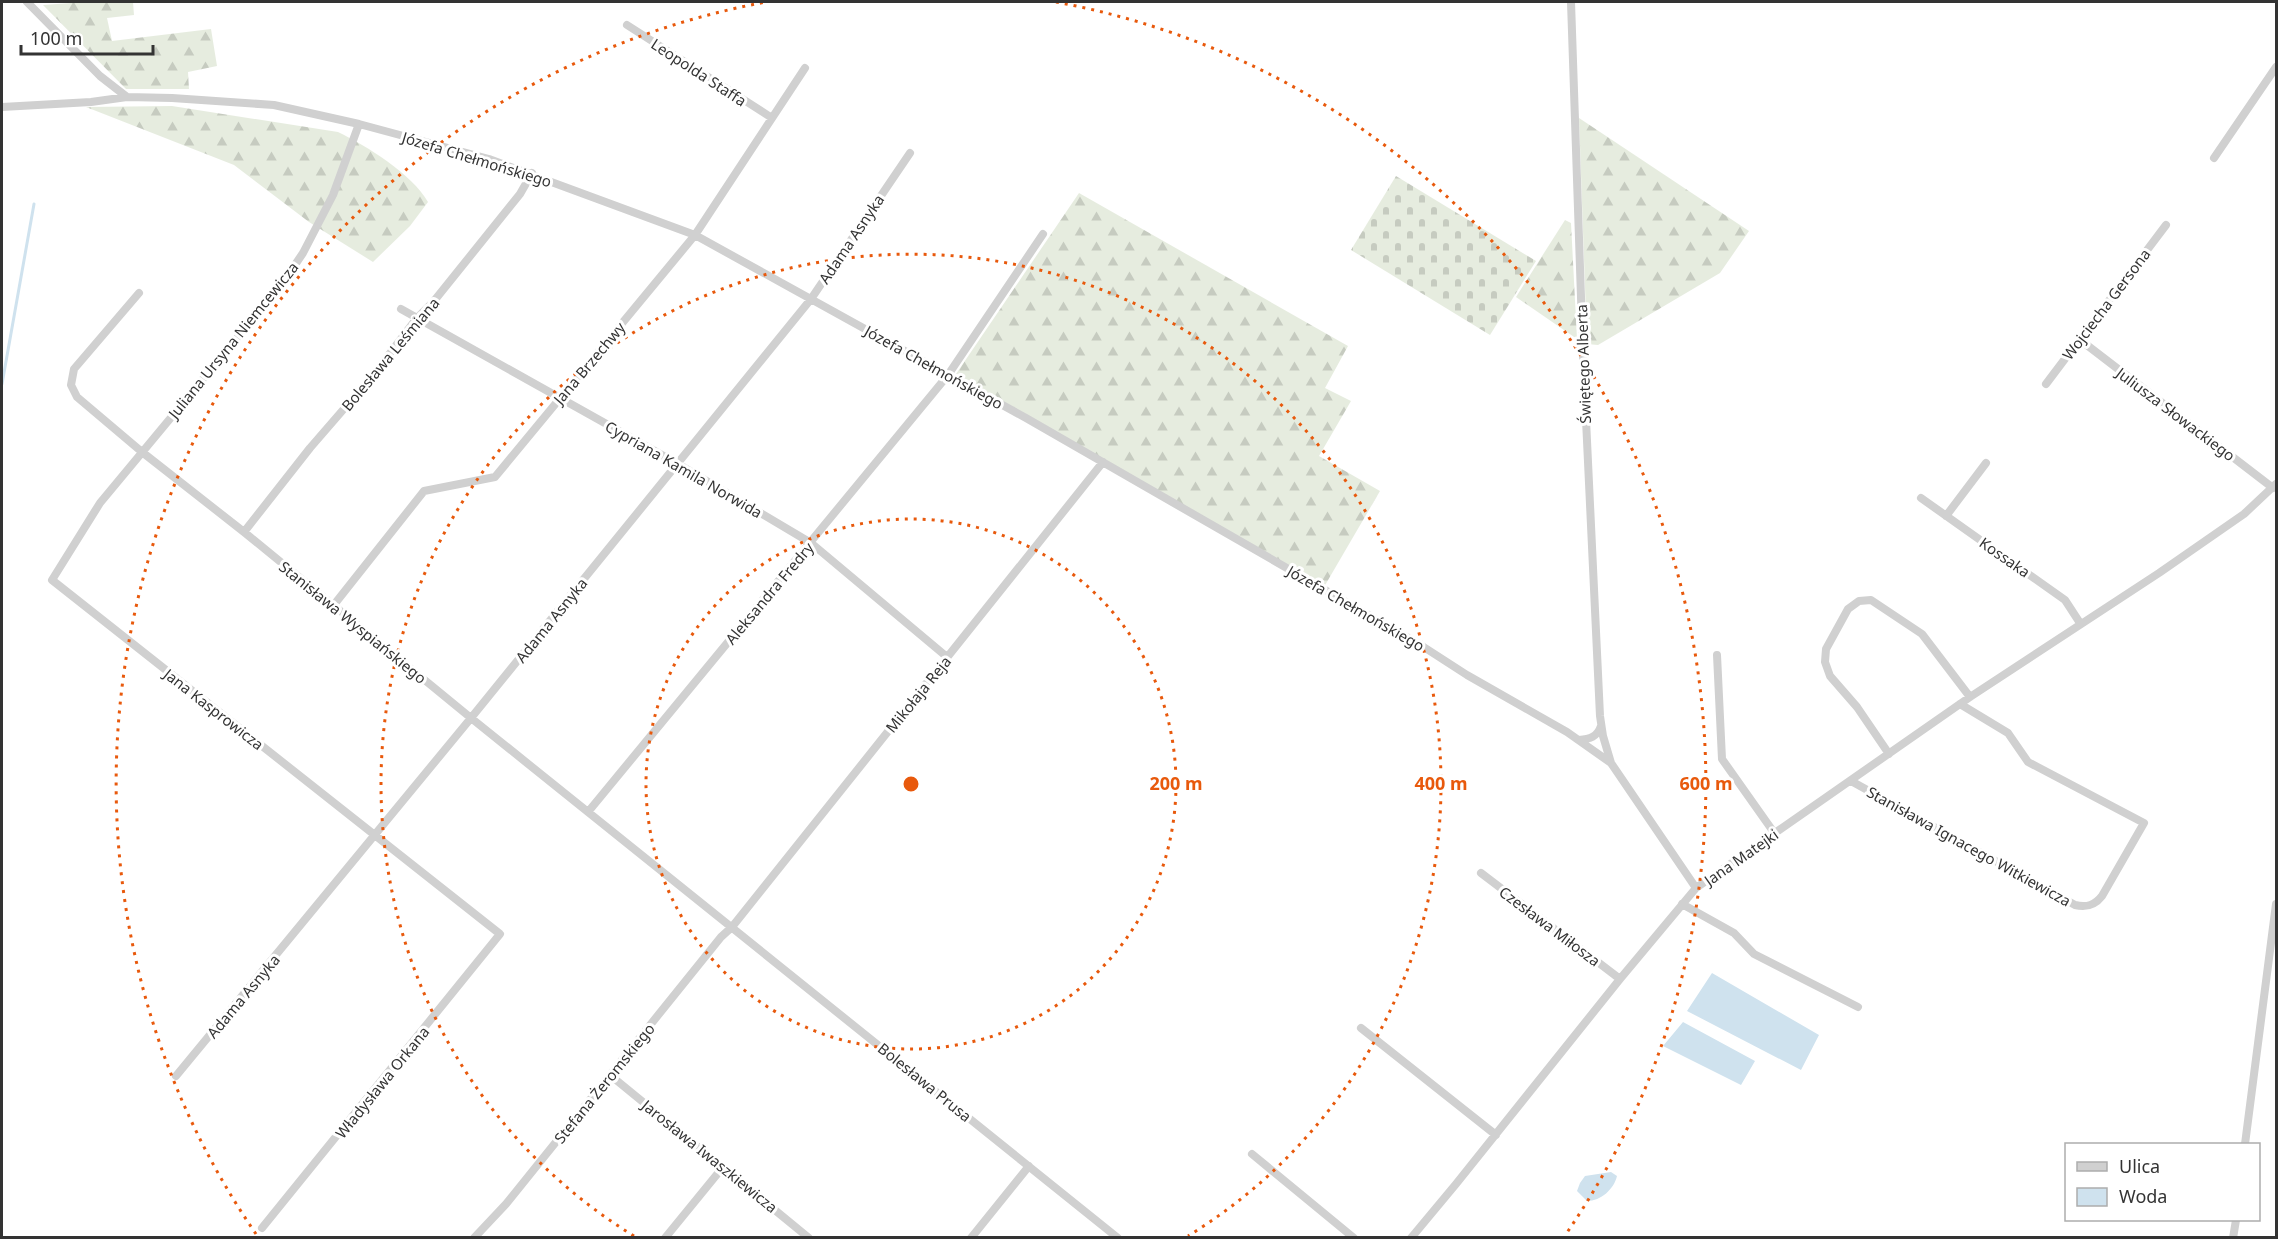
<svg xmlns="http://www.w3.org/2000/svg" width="2278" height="1239" viewBox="0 0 2278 1239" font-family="'Noto Sans',sans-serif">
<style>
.forest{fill:url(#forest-firs)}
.cemetery{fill:url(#cemetery-stones)}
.water{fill:#cfe2ee}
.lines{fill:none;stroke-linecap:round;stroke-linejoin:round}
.stream{stroke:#cfe2ee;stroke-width:3}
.minor{stroke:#d0d0d0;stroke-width:8}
.ring{fill:none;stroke:#e8590c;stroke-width:3;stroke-dasharray:3 6}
.labels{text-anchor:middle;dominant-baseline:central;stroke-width:6;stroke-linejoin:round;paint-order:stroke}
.street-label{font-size:15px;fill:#333;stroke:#fff}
.centre{fill:#e8590c;stroke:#fff;stroke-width:3}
.ring-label{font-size:18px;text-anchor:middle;font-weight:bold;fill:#e8590c;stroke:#fff;stroke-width:6;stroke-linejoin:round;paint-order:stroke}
</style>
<defs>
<pattern id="forest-firs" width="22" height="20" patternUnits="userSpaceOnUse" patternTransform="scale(1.5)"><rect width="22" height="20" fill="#e6ecdf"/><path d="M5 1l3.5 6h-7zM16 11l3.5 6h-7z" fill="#c6cbc0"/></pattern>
<pattern id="cemetery-stones" width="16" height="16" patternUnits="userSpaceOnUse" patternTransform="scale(1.5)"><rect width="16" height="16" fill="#e6ecdf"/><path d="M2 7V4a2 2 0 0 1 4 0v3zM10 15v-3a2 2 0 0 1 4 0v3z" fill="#c6cbc0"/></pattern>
</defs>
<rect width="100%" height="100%" fill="#fff"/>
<path class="forest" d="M85 2H133L134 15 107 18 112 41 211 29 217 66 188 72 189 89H126L43 5Z
M172 106 338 132C367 146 412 174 428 202L410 226 373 262 309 222 234 165 86 107Z
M1579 118 1749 231 1720 273 1598 345 1587 344Z
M1079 193 1348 346 1325 388 1351 401 1319 456 1380 491 1324 587 1234 537 956 374Z
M1565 220 1571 223 1577 339 1516 297Z"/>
<path class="cemetery" d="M1396 176 1536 261 1490 335 1351 250Z"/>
<path class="water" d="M1712 973 1819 1035 1801 1070 1687 1011Z
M1683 1022 1755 1061 1741 1085 1663 1046Z
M1611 1172 1617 1176C1614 1189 1601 1201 1587 1201L1577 1191 1580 1183 1585 1176Z"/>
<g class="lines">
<path class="stream" d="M2 384 34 204"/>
<path class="minor" d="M27 2 100 76 127 97
M1571 2 1583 356 1600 716 1603 736 1611 763
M627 25 772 118
M2 107 91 102 127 97 172 98 274 105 359 124 489 159 695 235 1026 418 1419 644 1467 675 1567 732 1611 763 1696 888
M2214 158 2276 67
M139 293 74 369 71 385 77 397 142 452 244 532 471 718 1118 1238
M401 309 678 464 811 543 947 657
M2079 339 2273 488
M2046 384 2166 225
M1921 498 2065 600 2080 623
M1946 516 1986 463
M244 532 310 448 375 373 417 318 434 301 520 194 532 173
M333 606 424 491 495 477 695 235 805 68
M1717 655 1722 759 1775 834
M1579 740C1590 739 1597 737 1601 726
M1889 754 1857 707 1830 676 1825 662 1826 649 1848 609 1859 601 1871 600 1922 634 1970 697
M1851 781 2075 905C2087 908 2095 905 2102 896L2144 823 2028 762 2008 733 1960 704
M588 812 948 375 1043 234
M1481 873 1620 979
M1682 904 1734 933 1754 954 1858 1007
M1361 1028 1496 1135
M610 1075 809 1238
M176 1076 471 718 811 299 910 153
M2245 1144 2276 904
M1252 1154 1354 1238
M262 1228 500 934 52 580 100 503 282 284 303 253 333 195 359 124
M474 1238 506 1204 721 937 732 927 1103 462
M665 1238 723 1167
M971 1238 1029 1166
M1411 1238 1456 1184 1620 979 1696 888 1970 697 2159 573 2244 514 2276 484
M2233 1238 2236 1220"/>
</g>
<g class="ring">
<circle cx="911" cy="784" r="265"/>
<path d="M634 1236A530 530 0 1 1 1188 1236"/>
<path d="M256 1234A795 795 0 0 1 766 2M1056 2A795 795 0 0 1 1566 1234"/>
</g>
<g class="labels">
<g class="street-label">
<text transform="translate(699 72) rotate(33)">Leopolda Staffa</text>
<text transform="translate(477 159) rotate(17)">Józefa Chełmońskiego</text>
<text transform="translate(851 239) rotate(-56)">Adama Asnyka</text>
<text transform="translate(2106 304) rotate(-53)">Wojciecha Gersona</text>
<text transform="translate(233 340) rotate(-51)">Juliana Ursyna Niemcewicza</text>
<text transform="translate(390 354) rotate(-50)">Bolesława Leśmiana</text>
<text transform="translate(589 363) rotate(-50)">Jana Brzechwy</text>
<text transform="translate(1583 364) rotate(-92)">Świętego Alberta</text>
<text transform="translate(934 367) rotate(29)">Józefa Chełmońskiego</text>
<text transform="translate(2176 414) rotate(37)">Juliusza Słowackiego</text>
<text transform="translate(684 469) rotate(30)">Cypriana Kamila Norwida</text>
<text transform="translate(2005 557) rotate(35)">Kossaka</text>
<text transform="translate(769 593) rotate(-50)">Aleksandra Fredry</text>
<text transform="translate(1356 608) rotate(30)">Józefa Chełmońskiego</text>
<text transform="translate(551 620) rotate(-51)">Adama Asnyka</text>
<text transform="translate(353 622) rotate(39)">Stanisława Wyspiańskiego</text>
<text transform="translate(918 694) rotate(-51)">Mikołaja Reja</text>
<text transform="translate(214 709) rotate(38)">Jana Kasprowicza</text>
<text transform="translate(1969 846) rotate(29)">Stanisława Ignacego Witkiewicza</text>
<text transform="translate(1741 857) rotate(-35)">Jana Matejki</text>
<text transform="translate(1550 926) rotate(37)">Czesława Miłosza</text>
<text transform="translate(243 996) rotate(-50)">Adama Asnyka</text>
<text transform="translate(382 1082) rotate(-51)">Władysława Orkana</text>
<text transform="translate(925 1082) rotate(39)">Bolesława Prusa</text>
<text transform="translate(604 1083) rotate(-51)">Stefana Żeromskiego</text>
<text transform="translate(710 1156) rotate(39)">Jarosława Iwaszkiewicza</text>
</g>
</g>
<circle cx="911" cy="784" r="9" class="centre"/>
<g class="ring-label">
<text x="1176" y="790">200 m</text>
<text x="1441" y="790">400 m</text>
<text x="1706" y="790">600 m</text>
</g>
<rect width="2278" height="1239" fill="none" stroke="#333333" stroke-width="6"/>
<rect x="2065" y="1143" width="195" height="78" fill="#ffffff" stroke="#adadad" stroke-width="1.5"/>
<rect x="2077" y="1162" width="30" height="9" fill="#d0d0d0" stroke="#adadad" stroke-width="1.5"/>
<text x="2119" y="1173" font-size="18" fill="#333333">Ulica</text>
<rect x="2077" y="1188" width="30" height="18" fill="#cfe2ee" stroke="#adadad" stroke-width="1.5"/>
<text x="2119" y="1203" font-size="18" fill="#333333">Woda</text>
<path d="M21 45v9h132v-9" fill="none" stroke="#333333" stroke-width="3"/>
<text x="30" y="45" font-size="18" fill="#333333" stroke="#ffffff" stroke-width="4.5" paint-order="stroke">100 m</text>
</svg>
